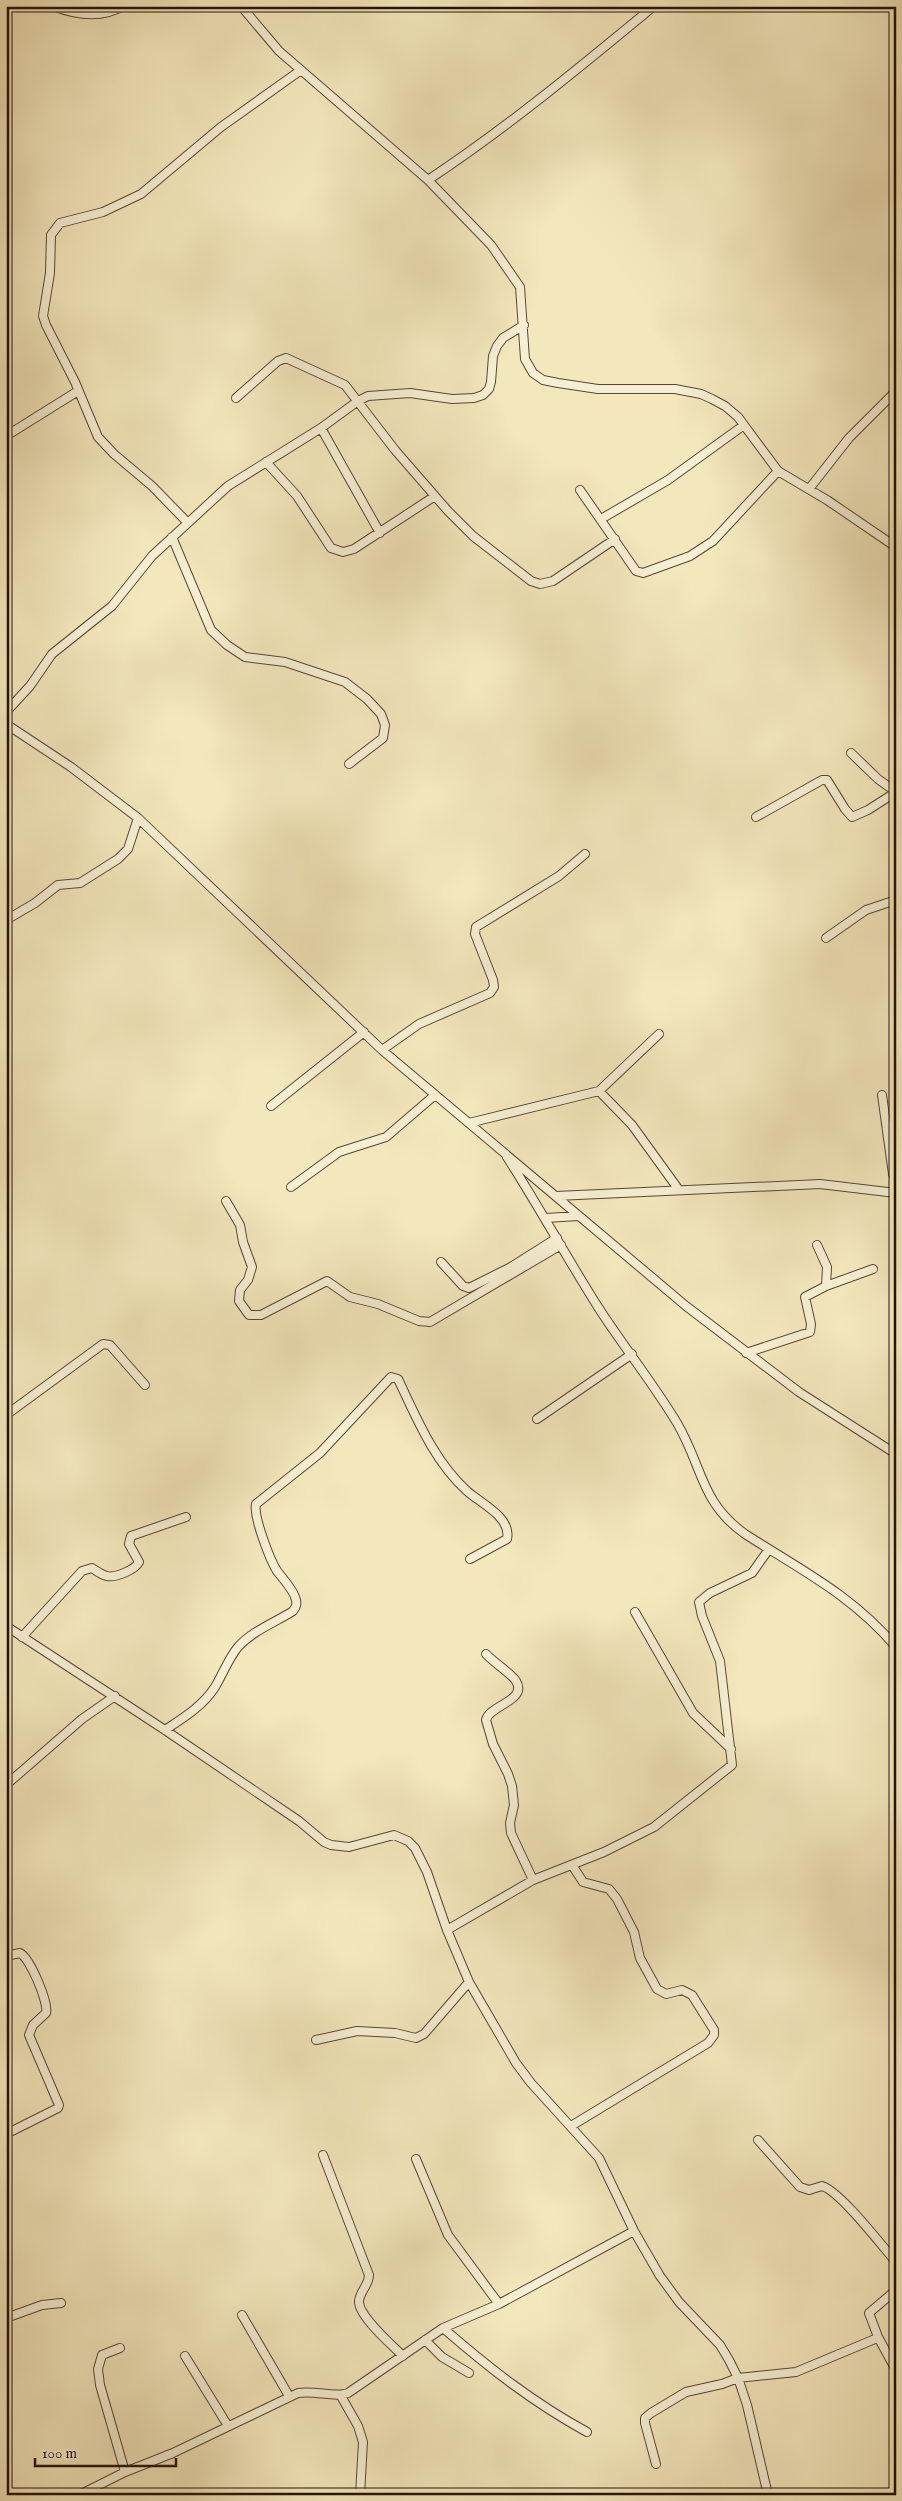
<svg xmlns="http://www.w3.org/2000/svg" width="902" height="2501" viewBox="0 0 902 2501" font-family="'IM FELL English',serif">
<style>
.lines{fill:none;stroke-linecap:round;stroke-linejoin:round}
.minor-casing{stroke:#574736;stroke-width:10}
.minor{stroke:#f7efd3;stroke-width:8}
</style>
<rect width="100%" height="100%" fill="#f3e7bc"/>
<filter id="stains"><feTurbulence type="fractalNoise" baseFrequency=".004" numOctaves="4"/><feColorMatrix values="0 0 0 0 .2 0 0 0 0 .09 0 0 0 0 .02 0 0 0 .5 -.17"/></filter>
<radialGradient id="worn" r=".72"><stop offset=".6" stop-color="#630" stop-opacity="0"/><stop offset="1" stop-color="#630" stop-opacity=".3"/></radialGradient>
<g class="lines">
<defs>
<path id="minor" d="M53 6C76 15 101 19 123 6
M241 6 279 51 428 180 491 245 520 287 525 359 533 373 543 380 558 383 598 389H675L701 394 712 399 725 406 738 417 778 471 827 500 896 547
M428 180C508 127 580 67 654 6
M236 398 278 361 286 358 345 385 395 450 448 511 473 536 531 581 540 584 553 581 615 539
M321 428 380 533
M6 436 78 391
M266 462 297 496 331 548 343 552 354 549 435 496
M809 489 849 438 896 391
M580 490 636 571 643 573 690 556 713 541 778 471
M601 519 668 480 744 425
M187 522 152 486 114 454 98 437 75 382 46 325 43 316 50 273 51 235 60 223 103 212 141 194 221 127 301 70
M172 537 211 630 227 645 245 657 285 662 345 682 367 699 381 714 385 725 383 738 349 764
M6 712 30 686 52 654 112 606 152 556 228 486 321 428 358 401 368 396 410 393 452 399 474 398 483 395 489 389 491 382 493 356 497 346 503 338 524 325
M6 724 71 767 138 818 382 1050 686 1306 799 1392 896 1454
M756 817 822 780H827L845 809 852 817 868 810 896 792 878 779 851 753
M6 920 35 903 58 885 80 883 118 859 128 849 138 818
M826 938 866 910 896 900
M382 1050 419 1024 490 993 494 987 493 980 475 934 476 927 559 876 585 854
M599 1091 659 1034
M882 1095 893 1174 896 1180
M271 1106 364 1032
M469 1123 599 1091 632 1125 679 1190
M507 1157C539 1207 567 1258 598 1307 623 1346 653 1383 677 1423 703 1467 700 1502 745 1534 801 1570 852 1595 896 1647
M291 1187 339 1152 386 1137 435 1095
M556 1196 820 1184 896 1193
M226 1201 240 1225 243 1242 252 1267 248 1280 240 1290 239 1301 249 1315H261L327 1281 350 1297 378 1304 419 1321 430 1322 561 1245
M546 1218 578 1216
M817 1245 827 1267 826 1286
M441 1262 463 1286 469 1288 511 1267 557 1238
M746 1353 810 1332 811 1324 805 1297 826 1286 873 1269
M6 1415 103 1344 110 1345 145 1385
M537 1419 632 1354
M635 1612 693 1713 731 1749
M6 1626 165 1730 299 1821 324 1842 331 1845 349 1847 394 1835 408 1841 415 1848 427 1872 447 1930 469 1982 516 2063 531 2083 599 2158 634 2231 660 2276 679 2302 720 2345 729 2360 738 2378 747 2405 768 2495
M22 1637 82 1571 92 1568C97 1571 101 1575 107 1576 115 1578 135 1570 139 1562L129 1544 131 1536 186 1517
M486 1654C493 1662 512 1674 516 1681 528 1701 489 1705 486 1720L493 1744 508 1774 512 1786 514 1805 510 1823 511 1833 533 1880
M165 1730C183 1718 203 1706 215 1687 223 1674 228 1659 238 1647 252 1631 276 1622 293 1611 296 1607 297 1605 296 1600 294 1590 283 1579 277 1571 270 1560 253 1516 256 1504L320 1453 391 1377 398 1379C417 1419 434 1461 467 1491 480 1503 512 1517 507 1539L470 1559
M6 1785 82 1719 115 1696
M447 1930 533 1880 604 1852 654 1827 732 1765 720 1661 702 1616 699 1602 710 1593 752 1573 769 1549
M6 1956 20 1953C30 1958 49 2003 46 2013L33 2025 29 2035 59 2105 58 2108 6 2134
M316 2040 357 2031 395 2033 416 2038 424 2034 469 1982
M571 2126 708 2043 714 2035V2030L692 1995 682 1990 666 1994 657 1989 640 1958 634 1932 617 1899 609 1889 583 1882 572 1865
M758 2140 800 2187 809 2190 822 2186C840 2191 882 2246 896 2262
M323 2155 369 2275C369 2285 360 2291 359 2301 358 2316 392 2345 403 2356
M416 2159 448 2235 499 2304
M242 2315 289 2396
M6 2318 42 2305 61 2303
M443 2328C489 2368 534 2403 587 2432
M878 2337 896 2370
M425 2340 442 2357 469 2373
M120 2348 102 2355 98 2369 100 2385 125 2472
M185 2356 228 2426
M341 2396 358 2426 363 2442 360 2495
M656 2464 645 2423V2418L651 2413 686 2392 722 2384 738 2378 796 2372 875 2339 878 2337 869 2313 896 2290
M79 2495 125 2472 173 2453 298 2393C315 2390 336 2398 348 2393L443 2328 499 2304 634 2231"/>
</defs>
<use href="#minor" class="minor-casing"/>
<use href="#minor" class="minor"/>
</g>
<rect width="902" height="2501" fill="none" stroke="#f3e7bc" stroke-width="25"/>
<rect x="8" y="8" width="887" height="2486" fill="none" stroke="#23120a" stroke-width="2.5"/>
<rect x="12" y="12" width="877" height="2476" fill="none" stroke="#23120a"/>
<path d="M35 2458v8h141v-8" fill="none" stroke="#23120a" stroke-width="2.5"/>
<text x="42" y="2458" font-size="15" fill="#23120a" stroke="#f7efd3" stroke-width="4" paint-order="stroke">100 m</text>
<rect width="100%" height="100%" filter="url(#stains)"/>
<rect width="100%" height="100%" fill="url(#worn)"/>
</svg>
